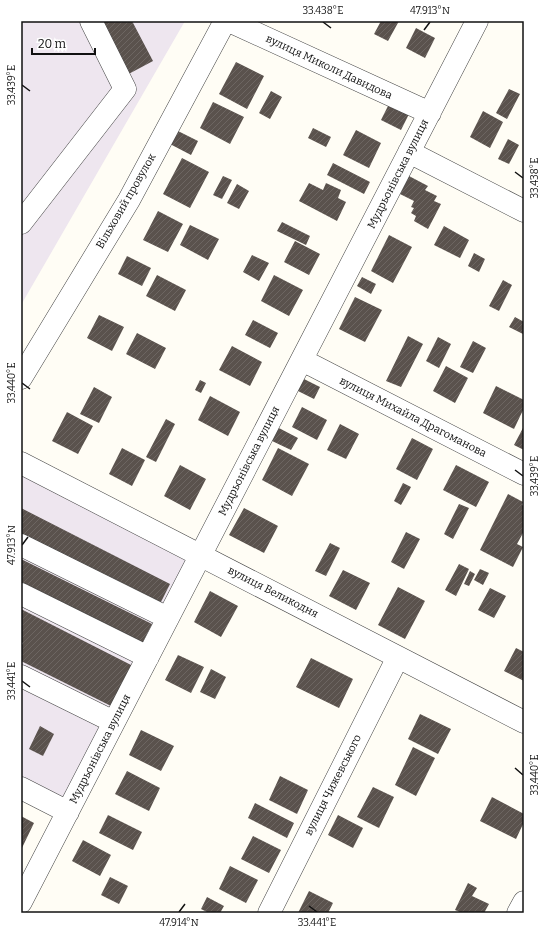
<svg xmlns="http://www.w3.org/2000/svg" width="545" height="934" viewBox="0 0 545 934" font-family="Bitter,serif">
<style>
.industrial{fill:#eee6ef}
.building{fill:url(#building-hatch)}
.lines{fill:none;stroke-linecap:round;stroke-linejoin:round}
.minor-casing{stroke:#444;stroke-width:23}
.minor{stroke:#fff;stroke-width:22}
.ticks{fill:none;stroke:#111;stroke-width:1.5}
.labels{text-anchor:middle;dominant-baseline:central;stroke-width:4;stroke-linejoin:round;paint-order:stroke}
.street-label{font-size:11px;fill:#111;stroke:#fff}
.neatline{fill:none;stroke:#111;stroke-width:1.5}
.ticks-label{font-size:10px;text-anchor:middle;fill:#111}
</style>
<defs>
<pattern id="building-hatch" width="6" height="6" patternUnits="userSpaceOnUse"><rect width="6" height="6" fill="#5a524d"/><path d="M-1 1l2-2M0 6l6-6M5 7l2-2" fill="none" stroke="#6d6662"/></pattern>
</defs>
<rect width="100%" height="100%" fill="#fffdf5"/>
<path class="industrial" d="M21 21H185L21 305Z
M21 463 200 555 63 820 21 799Z"/>
<path class="building" d="M100 21H132L153 61 123 77Z
M381 21H399L388 41 374 34Z
M416 28 435 38 425 58 406 48Z
M236 62 264 76 247 109 219 94Z
M509 89 520 94 507 119 496 113Z
M271 91 282 97 270 119 259 113Z
M213 102 244 117 230 144 200 128Z
M389 104 409 114 401 130 381 120Z
M483 111 503 122 490 148 470 137Z
M313 128 331 137 326 147 308 138Z
M356 130 381 143 369 168 343 155Z
M178 131 198 141 191 155 170 144Z
M508 139 519 145 509 164 498 159Z
M182 158 209 172 190 208 163 194Z
M333 163 370 182 364 194 327 175Z
M223 176 232 180 222 199 213 195Z
M409 176 428 186 425 190 437 196 434 201 441 204 428 229 414 221 416 216 411 213 414 208 411 207 414 201 400 194Z
M309 183 323 190 326 183 341 190 338 198 346 202 337 221 299 201Z
M237 184 249 191 239 209 227 203Z
M158 211 183 224 168 252 143 240Z
M282 222 310 236 306 245 277 231Z
M190 225 219 239 208 260 180 245Z
M444 226 469 240 460 258 434 245Z
M389 235 412 247 393 283 371 271Z
M295 241 320 254 309 275 284 262Z
M474 253 485 259 479 272 468 266Z
M252 255 269 263 259 281 243 272Z
M127 256 151 268 142 286 118 274Z
M157 275 186 290 175 311 146 296Z
M274 275 303 290 289 316 261 301Z
M362 277 376 284 371 294 357 286Z
M503 280 512 285 499 311 489 306Z
M355 297 382 310 365 342 339 329Z
M99 315 124 327 112 351 87 338Z
M515 317 524 322 523 334 509 327Z
M253 320 278 333 270 348 245 335Z
M137 333 166 348 155 369 126 354Z
M408 336 423 344 401 387 386 381Z
M438 337 451 344 439 368 426 361Z
M473 341 486 348 473 373 460 367Z
M232 346 262 362 250 386 219 370Z
M446 366 468 378 455 403 433 391Z
M302 378 320 387 314 399 296 390Z
M200 380 206 383 201 393 195 390Z
M496 386 524 400V408L514 429 483 413Z
M94 387 112 397 99 423 80 414Z
M210 396 240 412 228 436 198 420Z
M302 407 327 420 317 440 292 427Z
M67 412 93 426 78 454 52 441Z
M166 419 175 424 156 462 146 457Z
M340 424 359 434 346 459 327 450Z
M524 426V450L514 445Z
M277 427 298 438 291 450 270 440Z
M412 438 433 449 417 480 396 469Z
M122 448 145 460 132 486 109 474Z
M278 448 309 464 292 496 262 480Z
M180 465 206 479 190 510 164 496Z
M456 465 489 482 476 507 443 490Z
M403 483 411 487 401 505 394 501Z
M508 494 523 502 522 505 524 506V533H523L517 544 523 547 513 567 480 550Z
M459 504 469 508 453 539 444 534Z
M21 508 170 584 160 604 21 534Z
M244 508 278 526 264 553 229 535Z
M406 532 420 539 404 569 391 562Z
M330 543 340 548 326 576 315 571Z
M21 559 152 624 141 646 21 586Z
M459 564 469 569 456 596 445 590Z
M480 569 489 573 483 585 474 580Z
M343 570 370 583 356 610 329 596Z
M470 571 475 574 469 586 464 584Z
M398 587 425 601 405 639 378 625Z
M490 588 506 596 494 618 478 610Z
M210 591 238 606 221 637 194 622Z
M21 609 133 666 113 707 21 661V647L23 643 21 642Z
M516 648 524 652V681L504 671Z
M178 655 204 667 191 693 165 680Z
M311 658 353 679 339 708 296 687Z
M211 669 226 677 215 699 200 692Z
M420 714 451 729 438 754 408 739Z
M40 726 54 734 43 756 29 749Z
M141 730 174 746 161 771 129 755Z
M413 747 435 758 416 796 395 785Z
M127 771 160 788 149 811 115 794Z
M280 776 308 790 297 814 269 800Z
M373 787 394 797 379 828 357 817Z
M492 797 524 814V822L516 839 480 821Z
M255 803 294 823 287 838 248 818Z
M108 815 142 832 133 850 99 833Z
M338 815 363 828 353 848 328 835Z
M21 816 34 823 21 850Z
M253 836 281 850 269 873 241 859Z
M83 840 111 855 100 876 72 861Z
M230 866 258 880 246 903 219 889Z
M110 877 128 886 119 904 101 895Z
M468 883 477 888 472 896 489 904 484 913H462L455 910Z
M309 891 333 903 328 913H298Z
M207 897 224 906 220 913H209L201 909Z"/>
<g class="lines">
<defs>
<path id="minor" d="M229 21 430 113
M409 152 524 211
M21 223 125 89 91 21
M302 360 524 474
M21 378 129 200 225 21
M21 463 524 722
M21 545 168 618
M21 594 148 657
M21 676 114 722
M21 788 68 812
M21 902 477 21
M269 913 398 657
M518 913 524 902"/>
</defs>
<use href="#minor" class="minor-casing"/>
<use href="#minor" class="minor"/>
</g>
<path class="ticks" d="M323 22 331 28M424 30 430 22M22 85 30 91M515 172 523 178M22 383 30 389M515 470 523 476M22 545 28 537M22 681 30 687M515 768 523 775M309 906 317 912M179 912 185 904"/>
<g class="labels">
<g class="street-label">
<text transform="translate(329 67) rotate(25)">вулиця Миколи Давидова</text>
<text transform="translate(398 174) rotate(-63)">Мудрьонівська вулиця</text>
<text transform="translate(126 201) rotate(-60)">Вільховий провулок</text>
<text transform="translate(413 417) rotate(27)">вулиця Михайла Драгоманова</text>
<text transform="translate(249 461) rotate(-63)">Мудрьонівська вулиця</text>
<text transform="translate(273 592) rotate(27)">вулиця Великодня</text>
<text transform="translate(100 749) rotate(-63)">Мудрьонівська вулиця</text>
<text transform="translate(333 785) rotate(-63)">вулиця Чижевського</text>
</g>
</g>
<rect width="545" height="934" fill="none" stroke="#ffffff" stroke-width="44"/>
<path d="M32 48v6h63v-6" fill="none" stroke="#111111" stroke-width="2"/>
<text x="38" y="48" font-size="12" fill="#111111" stroke="#ffffff" stroke-width="3" paint-order="stroke">20 m</text>
<rect x="22" y="22" width="501" height="890" class="neatline"/>
<g class="ticks-label">
<text x="323" y="14">33.438°E</text>
<text x="430" y="14">47.913°N</text>
<text transform="translate(11 85) rotate(-90)" y="4">33.439°E</text>
<text transform="translate(534 178) rotate(-90)" y="4">33.438°E</text>
<text transform="translate(11 383) rotate(-90)" y="4">33.440°E</text>
<text transform="translate(534 476) rotate(-90)" y="4">33.439°E</text>
<text transform="translate(11 545) rotate(-90)" y="4">47.913°N</text>
<text transform="translate(11 681) rotate(-90)" y="4">33.441°E</text>
<text transform="translate(534 775) rotate(-90)" y="4">33.440°E</text>
<text x="179" y="926">47.914°N</text>
<text x="317" y="926">33.441°E</text>
</g>
</svg>
